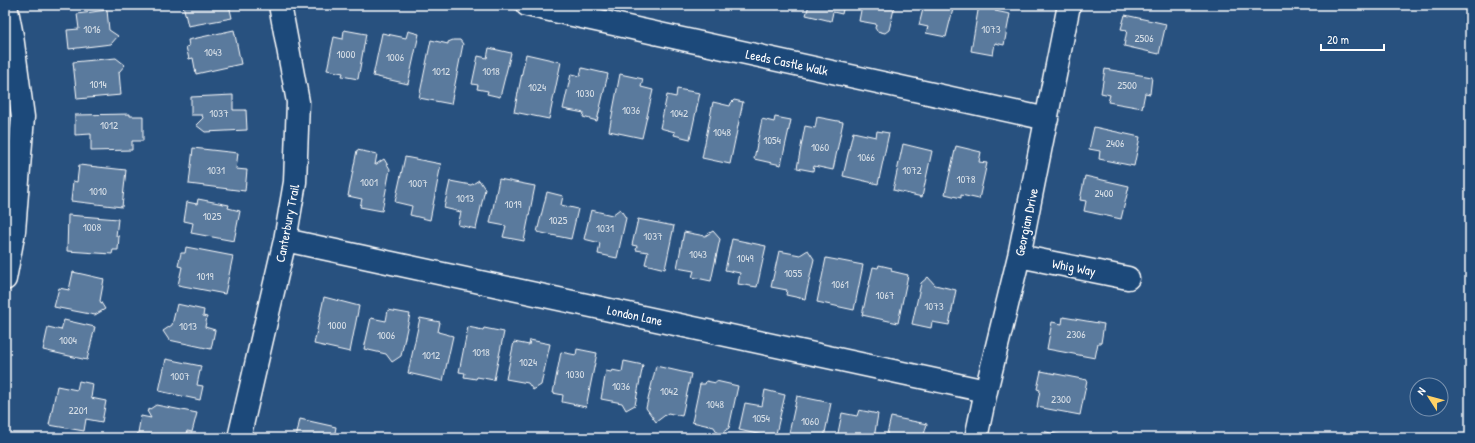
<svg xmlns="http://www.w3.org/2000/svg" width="1475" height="443" viewBox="0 0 1475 443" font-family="'Patrick Hand',sans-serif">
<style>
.building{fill:#5a7a9d;stroke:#fff}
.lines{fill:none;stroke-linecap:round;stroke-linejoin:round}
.street-casing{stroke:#fff;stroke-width:25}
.secondary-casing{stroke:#fff;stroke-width:25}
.street{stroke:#1f4a7a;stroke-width:22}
.secondary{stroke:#1f4a7a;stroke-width:22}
.labels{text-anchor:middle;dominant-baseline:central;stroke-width:3.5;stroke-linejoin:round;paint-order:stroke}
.number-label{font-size:11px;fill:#d6dee6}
.street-label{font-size:13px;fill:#fff;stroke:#1f4a7a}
</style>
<rect width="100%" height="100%" fill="#28517f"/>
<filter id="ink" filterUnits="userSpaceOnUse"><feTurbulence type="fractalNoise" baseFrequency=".025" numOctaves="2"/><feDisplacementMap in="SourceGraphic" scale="8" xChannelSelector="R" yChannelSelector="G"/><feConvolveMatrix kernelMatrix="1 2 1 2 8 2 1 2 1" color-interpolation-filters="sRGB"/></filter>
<g filter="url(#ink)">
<path class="building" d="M183 5H229L232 18 188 26Z
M760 5H778L777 9Z
M809 5H844L842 14 833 12 831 21 806 15Z
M862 5H895L889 30 885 33 877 31 875 28 876 24 859 21Z
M924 5H954L946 37 926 33 928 27 919 25Z
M979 5 996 7 995 11 1010 14 1004 45 995 43 993 55 971 51Z
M107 10 109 30 118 36 111 44 69 49 67 30 79 29 77 14Z
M1125 15 1166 24 1159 54 1124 46 1127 30 1121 29Z
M234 30 241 64 196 74 193 58 189 59 186 47 189 46 188 40Z
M344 30 366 34 358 79 342 76 343 73 327 70 334 37 343 39Z
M408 31 419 34 408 84 373 76 382 33 406 38Z
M431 40 448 44V42L453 40H460L463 44 451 104 419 98Z
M489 48 511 53 500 97 487 94 488 91 477 89 478 85 472 84 478 56 487 58Z
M526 54 561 62 549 119 514 112Z
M116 58 125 65 119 72 121 95 77 99 73 62Z
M582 68 608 74 597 121 583 117 584 113 563 109 571 74 580 76Z
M1105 69 1152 77 1150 94 1145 93 1142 108 1108 102 1110 95 1101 93Z
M620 74 643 79 641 87 653 90 642 138 609 131Z
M677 89 700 93 690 139 674 135 675 132 660 128 667 95 676 97Z
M233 95V110H246L247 130 205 132 196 125 203 118 202 115H191V97Z
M734 100 743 102 730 164 702 158 713 102 730 106 731 103Z
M130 114V116H143V141H132V150L91 151V134L75 135V115Z
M775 117 791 120 781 165 754 159 762 119 774 122Z
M817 117 843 122 833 170 814 166 813 171 797 168 805 126 815 128Z
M1094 127 1140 137 1134 166 1099 159 1100 151 1089 149Z
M877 131 889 133 878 184 843 176 853 132 876 137Z
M903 144 932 151 922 197 893 190Z
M956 146 981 152 979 162 987 163 979 199 961 195V198L945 194Z
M193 148 238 153 236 169 247 170 245 191 189 184Z
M357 150 377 154 375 165 384 159 390 169 382 211 360 207 362 199 348 196Z
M405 157 441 164 430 220 410 215 412 206 395 202Z
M79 165 126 170 122 207 71 201 73 181 77 182Z
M1085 176 1129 186 1121 219 1084 211 1086 201 1080 200Z
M499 179 535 186 524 241 503 237 506 226 490 223Z
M479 180 485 189 476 229 458 225 461 212 444 208 450 181 471 185Z
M547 192 563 196 561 205 578 209 571 239 537 232Z
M198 199 229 205 228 208 240 211 234 241 191 233 193 223 184 221 187 202 197 204Z
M620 209 626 218 617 258 598 254 600 243 584 239 591 210 612 215Z
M68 215 118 219 116 236H119L118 250H113L112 254 67 251Z
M638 219 674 226 665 269 645 264 648 252 636 250 637 246 632 245Z
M713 231 720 239 711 281 692 277 694 271 677 268 684 232 705 236Z
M732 239 766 246 757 287 738 284 740 273 725 270Z
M186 247 233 256 225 294 178 285 182 267 178 266 181 253H185Z
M808 250 814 259 805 299 786 295 787 290 771 287 779 251 800 255Z
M826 258 863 265 854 310 817 302Z
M879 265 892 268 891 271 908 275 898 323 862 315 873 267 878 268Z
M73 272 104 279 100 301 105 309 95 315 54 307 59 288 69 290Z
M928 277 935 285 956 290 949 325 932 322 931 328 912 324 921 283Z
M324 297 359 306 350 352 314 344Z
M177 304 204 310 203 316 207 317 205 327 215 330 211 349 169 340 163 331 172 325Z
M388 310 410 314 401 356 392 362 386 354 364 349 371 318 386 321Z
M1063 317 1104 324 1101 343H1098L1095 358 1047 349 1052 322 1062 324Z
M420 318 440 322 438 332 453 336 443 381 408 373Z
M64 320 95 327 87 360 43 350 48 327 61 330Z
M468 327 483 330 484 328 504 332 494 380 477 377 476 379 464 377 465 373 459 372Z
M530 340 550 344 541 385 533 390 528 383 506 379 514 342 529 345Z
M577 349 597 353 586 407 562 402 563 395 553 393 561 352 576 355Z
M166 359 201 366 197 385 203 386 200 400 159 391Z
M624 361 643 365 635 405 626 410 622 403 601 399 606 371 611 372 612 370 622 372Z
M656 366 691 374 682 416 668 413 656 422 646 408Z
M1041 371 1087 380 1080 415 1037 407 1040 390 1037 389Z
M79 381 93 384 91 398 106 401 102 422 86 419 84 431 49 425 57 386 77 390Z
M706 381 716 383V381L738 386 729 428 719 435 714 427 692 422 700 384H705Z
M765 390 785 395 775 438 739 430 745 403 762 406Z
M797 396 831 403 824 438H788Z
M156 405 197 413 192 432 187 431 186 438H137L141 416 151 418 147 411Z
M859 410 878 414 874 438H837L842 413 857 416Z
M891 417 927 424 923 438H886Z
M300 419 336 427 334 438H296Z
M1042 431 1072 438H1041Z"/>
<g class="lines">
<defs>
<path id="street" d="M527 5 1047 119
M285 240 986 391
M1019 256 1128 278
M239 438 285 240 295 182 298 102 280 5
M976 438 986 391 1019 256 1069 5"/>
<path id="secondary" d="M5 279 14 231 23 117 12 36 6 5"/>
</defs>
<use href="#street" class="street-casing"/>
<use href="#secondary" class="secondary-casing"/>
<use href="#street" class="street"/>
<use href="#secondary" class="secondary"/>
</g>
</g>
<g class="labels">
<g class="number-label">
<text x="92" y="29">1016</text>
<text x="991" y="29">1073</text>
<text x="1144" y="38">2506</text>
<text x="213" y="52">1043</text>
<text x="346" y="54">1000</text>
<text x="395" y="57">1006</text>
<text x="441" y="71">1012</text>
<text x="491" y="71">1018</text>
<text x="98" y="84">1014</text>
<text x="1127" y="85">2500</text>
<text x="537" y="87">1024</text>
<text x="585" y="93">1030</text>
<text x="631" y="110">1036</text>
<text x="219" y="113">1037</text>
<text x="679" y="113">1042</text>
<text x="109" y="125">1012</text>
<text x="722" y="132">1048</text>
<text x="772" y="140">1054</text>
<text x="1115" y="143">2406</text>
<text x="820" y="147">1060</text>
<text x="866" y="157">1066</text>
<text x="216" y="170">1031</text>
<text x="912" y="170">1072</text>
<text x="966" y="179">1078</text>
<text x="369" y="182">1001</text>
<text x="418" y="183">1007</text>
<text x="98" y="191">1010</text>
<text x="1104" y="193">2400</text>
<text x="465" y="198">1013</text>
<text x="513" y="204">1019</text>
<text x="212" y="216">1025</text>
<text x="558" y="220">1025</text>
<text x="92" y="227">1008</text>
<text x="605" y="228">1031</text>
<text x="653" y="236">1037</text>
<text x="698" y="254">1043</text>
<text x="745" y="258">1049</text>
<text x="793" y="273">1055</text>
<text x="205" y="276">1019</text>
<text x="840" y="284">1061</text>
<text x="885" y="295">1067</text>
<text x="934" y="306">1073</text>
<text x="337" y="325">1000</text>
<text x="188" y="326">1013</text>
<text x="1076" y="334">2306</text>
<text x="386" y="335">1006</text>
<text x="68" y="340">1004</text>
<text x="481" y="352">1018</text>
<text x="431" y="355">1012</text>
<text x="528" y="362">1024</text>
<text x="575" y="374">1030</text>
<text x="180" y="376">1007</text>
<text x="621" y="386">1036</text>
<text x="669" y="391">1042</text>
<text x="1061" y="399">2300</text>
<text x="715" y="404">1048</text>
<text x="78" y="410">2201</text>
<text x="761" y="418">1054</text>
<text x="810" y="421">1060</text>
</g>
<g class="street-label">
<text transform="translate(787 62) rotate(12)">Leeds Castle Walk</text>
<text transform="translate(1026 222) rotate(-78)">Georgian Drive</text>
<text transform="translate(287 223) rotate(-79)">Canterbury Trail</text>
<text transform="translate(1074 267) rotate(11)">Whig Way</text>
<text transform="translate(635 315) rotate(12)">London Lane</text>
</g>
</g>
<rect width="1475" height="443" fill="none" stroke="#1f4a7a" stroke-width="20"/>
<rect x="10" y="10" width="1455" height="423" fill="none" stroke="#fff" stroke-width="1.5" filter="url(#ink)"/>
<g transform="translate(1429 397) rotate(306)"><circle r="19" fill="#1f4a7a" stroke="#7992af"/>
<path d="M0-3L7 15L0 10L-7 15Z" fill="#ffd166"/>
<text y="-6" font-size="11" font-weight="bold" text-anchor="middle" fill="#ffffff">N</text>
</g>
<path d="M1321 44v6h63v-6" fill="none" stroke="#ffffff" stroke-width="2"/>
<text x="1327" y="44" font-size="12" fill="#ffffff" stroke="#1f4a7a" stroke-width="3" paint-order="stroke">20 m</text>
</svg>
